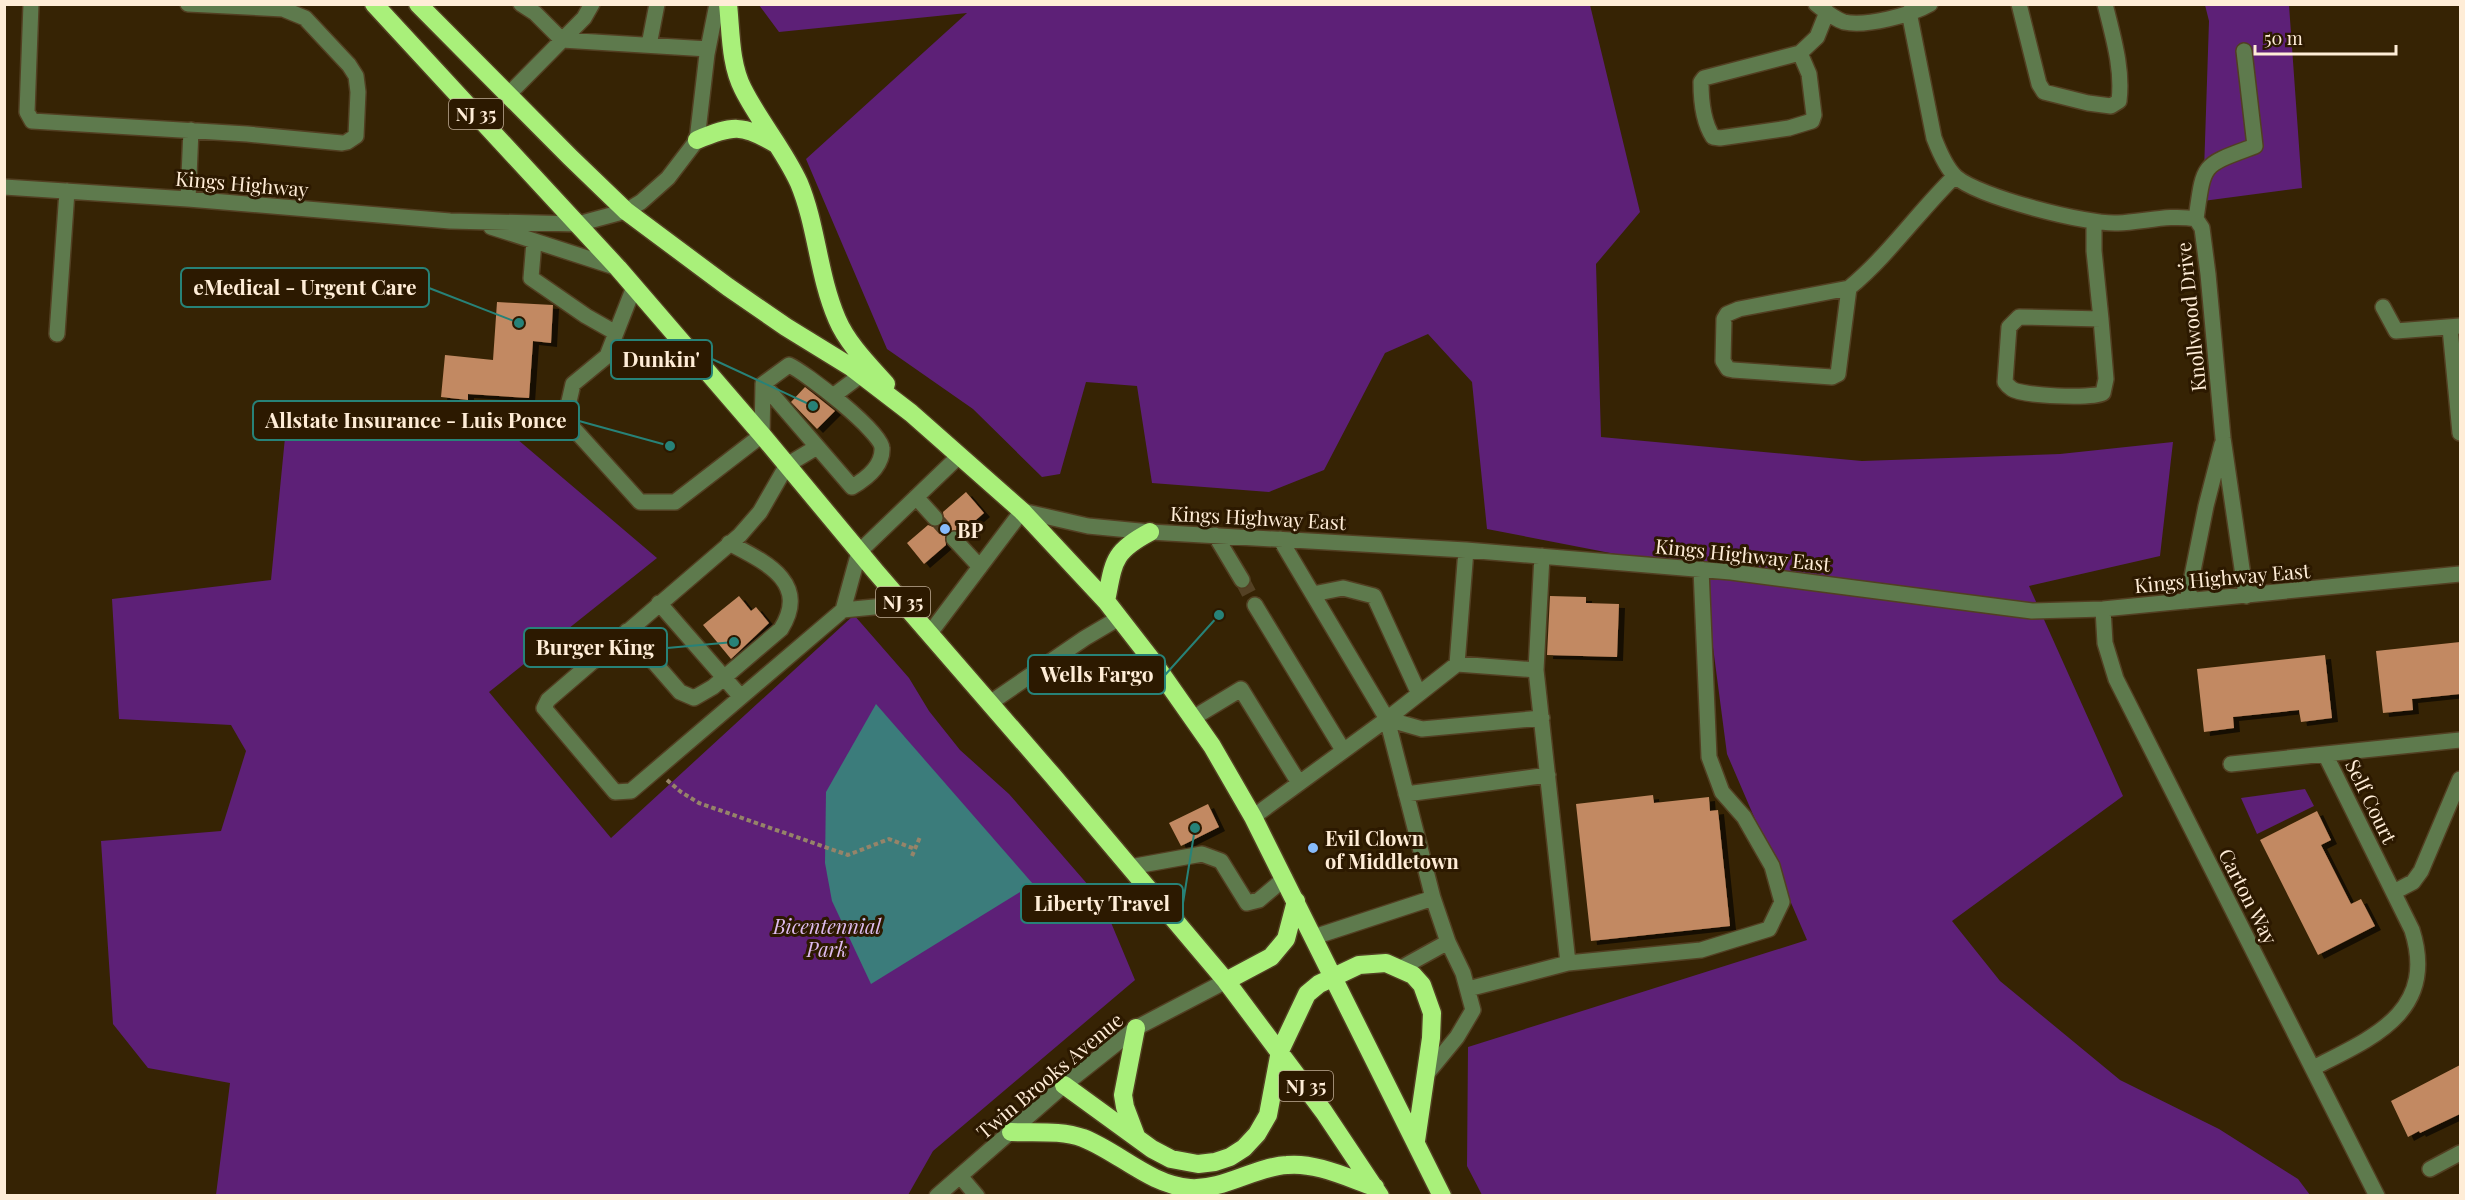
<svg xmlns="http://www.w3.org/2000/svg" width="2465" height="1200" viewBox="0 0 2465 1200" font-family="'Playfair Display',serif">
<style>
.green{fill:#5d2077}
.water{fill:#3b7c7b}
.building{fill:#c28962;filter:url(#shadow)}
.lines{fill:none;stroke-linecap:round;stroke-linejoin:round}
.minor-tunnel{stroke:#544124;stroke-width:15;stroke-dasharray:15 8;stroke-linecap:butt}
.minor-casing{stroke:#523f22;stroke-width:18}
.highway-casing{stroke:#523f22;stroke-width:21}
.path{stroke:#968469;stroke-width:4;stroke-dasharray:4.5 3;stroke-linecap:butt}
.minor{stroke:#5e7a4d;stroke-width:15}
.highway{stroke:#a9f07a;stroke-width:18}
.poi-dot{fill:#87bbfb;stroke:#2c1900;stroke-width:2}
.labels{text-anchor:middle;dominant-baseline:central;stroke-width:6;stroke-linejoin:round;paint-order:stroke}
.shield{fill:#2c1900;stroke:#c0ad96;stroke-width:1.5}
.shield-label{font-size:18px;font-weight:bold;fill:#ffedd7}
.street-label{font-size:20px;fill:#ffedd7;stroke:#2c1900}
.poi-label{font-size:20px;font-weight:bold;fill:#ffedd7;stroke:#2c1900;text-anchor:start}
.park-label{font-size:20px;font-style:italic;fill:#debcef;stroke:#2c1900}
.leader{fill:none;stroke:#278278;stroke-width:2}
.callout-dot{fill:#278278;stroke:#2c1900;stroke-width:2}
.callout{fill:#2c1900;stroke:#278278;stroke-width:2}
.callout-label{font-size:21px;text-anchor:middle;font-weight:bold;fill:#ffedd7}
</style>
<defs>
<filter id="shadow"><feDropShadow dx="6" dy="4" stdDeviation="0" flood-color="#0009"/></filter>
</defs>
<rect width="100%" height="100%" fill="#362304"/>
<path class="green" d="M759 5H1590L1640 212 1596 264 1601 437 1862 461 2060 454 2173 442 2160 556 2029 586 2123 796 1952 921 2000 981 2120 1080 2219 1129 2298 1179 2310 1195H1482L1467 1166 1468 1047 1807 940 1727 754 1703 571 1487 529 1472 382 1428 334 1385 353 1324 470 1269 492 1152 483 1137 386 1086 382 1060 474 1042 477 973 409 887 349 806 159 967 13 779 32Z
M2205 5H2289L2302 188 2203 201 2209 21Z
M288 407 517 439 657 558 489 692 611 838 854 615 909 678 929 711 960 750 1009 794 1102 901 1135 980 933 1151 908 1195H216L230 1083 148 1068 113 1024 101 841 221 831 246 751 231 725 119 719 112 599 271 580Z
M2305 789 2314 806 2257 834 2241 798Z"/>
<path class="water" d="M876 704 1033 884 871 984 832 901 825 863 826 792Z"/>
<path class="building" d="M497 302 553 305 551 343 533 341 529 398 468 394V400L441 397 445 355 493 360Z
M805 387 835 411 817 429 791 402Z
M966 492 984 513 961 533 956 530 948 532 945 537 946 545 924 564 907 543 928 525 933 527 941 526 944 520 943 512Z
M739 596 751 611 756 607 769 623 731 659 703 625Z
M1550 596 1586 597V603L1619 604 1617 657 1547 655Z
M2460 642V694L2412 699 2413 710 2383 713 2376 651Z
M2325 655 2332 718 2301 722 2299 710 2233 717 2234 728 2204 732 2197 669Z
M1653 795 1654 803 1709 797 1710 811 1718 810 1730 926 1591 941 1576 804Z
M1208 804 1219 827 1181 846 1169 823Z
M2317 811 2331 840 2321 845 2351 904 2361 899 2375 926 2318 955 2260 840Z
M2460 1065V1114L2420 1133 2419 1131 2408 1137 2391 1101Z"/>
<g class="lines">
<path class="minor-tunnel" d="M935 518 954 539
M1242 580 1255 605"/>
<defs>
<path id="minor" d="M31 4 27 112 32 121 247 134 342 143 347 142 356 136 358 92 356 76 349 65 305 18 283 9 188 4
M521 4 535 13 562 40 708 49
M1816 4C1824 10 1834 19 1844 22 1866 27 1911 15 1930 4
M2019 4 2039 84 2044 92 2088 103 2111 106 2119 101C2123 68 2113 37 2105 4
M1909 12 1934 138C1939 151 1946 168 1956 177 1979 197 2088 225 2118 223 2144 222 2170 214 2196 219L2202 228 2208 274 2223 438 2246 596
M649 45 657 4
M1800 53 1809 74 1814 115 1812 121 1789 128 1720 138 1713 137C1703 122 1701 100 1701 82L1704 78Z
M1800 53 1817 37 1827 12
M508 95 584 18 592 4
M4 187 188 199 450 221 578 224 626 211 641 202 668 178 697 140 707 54 717 4
M188 199 191 130
M2196 219C2204 162 2201 166 2255 146L2244 51
M2094 223V251L2101 319
M491 227 618 268
M534 242 531 278 586 316 616 333
M634 287 607 356 573 384 565 419 640 502H675L762 435 763 384 789 365C805 372 882 432 882 448 883 466 866 479 852 487L763 384
M1849 288 1838 374 1832 377 1733 370 1728 369 1723 361 1724 319 1727 314 1739 309Z
M1849 288C1889 255 1918 212 1955 176
M2383 307 2396 331 2460 326
M2019 317 2101 319 2106 379 2103 393C2092 399 2022 396 2012 389 2009 387 2007 385 2005 382L2009 327Z
M2450 328 2460 433
M57 334 67 191
M833 396 861 375
M817 447 787 465 760 512 740 535 548 700 544 708 615 792 631 791 843 610 859 552 959 456
M916 497 935 518
M1215 535 1242 580
M954 539 980 567
M1313 594 1343 588 1374 596 1419 694
M2187 601 2206 506 2222 444
M659 603 741 697
M1255 605 1343 750
M2103 609 2105 643 2116 679 2377 1196
M843 610 905 604
M627 631 680 692 694 698 713 687 781 629C810 582 765 562 729 543
M930 633 1022 511 1088 526 1150 532 1466 550 1731 572 2032 611 2103 609 2460 574
M1457 664 1536 670 1542 556
M1536 670 1568 963
M990 703 1085 638 1119 618
M1193 718 1241 689 1299 783
M1387 719 1433 898 1448 942 1463 973 1473 1010 1457 1037 1425 1076
M1387 719 1457 664 1466 550
M1387 719 1422 729 1542 718
M2231 764 2325 754
M1406 794 1548 775
M1253 817 1387 719 1280 539
M1130 867 1202 854 1221 861 1247 903 1259 900 1285 878
M2394 892 2413 882 2421 871 2460 779
M1314 937 1433 898
M1401 968 1448 942
M1468 989 1568 963 1701 950 1769 929 1782 902 1772 866 1744 817 1722 792 1709 757 1701 569
M2313 1068C2372 1038 2438 1012 2412 930L2325 754 2460 740
M2430 1169 2460 1153
M960 1176 977 1196
M937 1196 1064 1085 1136 1028 1226 981"/>
<path id="highway" d="M374 4 618 268 762 435 876 572 1053 776 1226 981 1324 1112 1380 1196
M418 4 570 157 626 211 728 287 786 327 851 367 911 413 1022 511 1106 601 1151 659 1212 746 1253 817 1442 1196
M728 4C731 32 730 64 743 89 759 121 784 150 799 183 817 226 818 275 837 319 847 343 869 365 886 384
M697 140C733 125 742 124 776 144
M1106 601C1114 562 1112 552 1150 532
M1226 981 1271 957 1286 939 1296 901
M1136 1028 1123 1095 1125 1107 1136 1136
M1064 1085 1152 1149 1171 1159 1198 1164 1215 1162 1230 1157 1244 1148 1257 1134 1268 1115 1280 1051 1307 994 1319 984 1359 965 1386 963 1413 975 1422 985 1432 1013 1431 1038 1416 1141
M1011 1132C1035 1133 1061 1130 1083 1138 1119 1152 1150 1185 1190 1188 1224 1190 1254 1167 1287 1165 1316 1162 1348 1178 1375 1187"/>
</defs>
<use href="#minor" class="minor-casing"/>
<use href="#highway" class="highway-casing"/>
<path class="path" d="M667 780 681 792 699 803 848 855 889 839 915 849
M912 856 920 837"/>
<use href="#minor" class="minor"/>
<use href="#highway" class="highway"/>
</g>
<g class="poi-dot">
<circle cx="945" cy="529" r="6"/>
<circle cx="1313" cy="848" r="6"/>
</g>
<g class="labels">
<g class="shield">
<rect x="449" y="99" width="54" height="30" rx="4.5"/>
<rect x="876" y="587" width="54" height="30" rx="4.5"/>
<rect x="1279" y="1071" width="54" height="30" rx="4.5"/>
</g>
<g class="shield-label">
<text x="476" y="114">NJ 35</text>
<text x="903" y="602">NJ 35</text>
<text x="1306" y="1086">NJ 35</text>
</g>
<g class="street-label">
<text transform="translate(242 183) rotate(5)">Kings Highway</text>
<text transform="translate(2190 317) rotate(-96)">Knollwood Drive</text>
<text transform="translate(1258 517) rotate(3)">Kings Highway East</text>
<text transform="translate(1743 554) rotate(6)">Kings Highway East</text>
<text transform="translate(2222 577) rotate(-5)">Kings Highway East</text>
<text transform="translate(2372 801) rotate(64)">Self Court</text>
<text transform="translate(2249 896) rotate(63)">Carton Way</text>
<text transform="translate(1049 1075) rotate(-40)">Twin Brooks Avenue</text>
</g>
<g class="poi-label">
<text x="957" y="529">BP</text>
<text x="1325" y="837">Evil Clown<tspan x="1325" dy="23">of Middletown</tspan></text>
</g>
<g class="park-label">
<text x="827" y="925">Bicentennial<tspan x="827" dy="23">Park</tspan></text>
</g>
</g>
<path class="leader" d="M519 323L429 288M813 406L712 359M670 446L579 421M734 642L667 648M1219 615L1165 675M1195 828L1183 903"/>
<g class="callout-dot">
<circle cx="519" cy="323" r="6"/>
<circle cx="813" cy="406" r="6"/>
<circle cx="670" cy="446" r="6"/>
<circle cx="734" cy="642" r="6"/>
<circle cx="1219" cy="615" r="6"/>
<circle cx="1195" cy="828" r="6"/>
</g>
<g class="callout">
<rect x="181" y="268" width="248" height="39" rx="6"/>
<rect x="611" y="340" width="101" height="39" rx="6"/>
<rect x="253" y="401" width="326" height="39" rx="6"/>
<rect x="524" y="628" width="143" height="39" rx="6"/>
<rect x="1028" y="655" width="137" height="39" rx="6"/>
<rect x="1021" y="884" width="162" height="39" rx="6"/>
</g>
<g class="callout-label">
<text x="305" y="295">eMedical - Urgent Care</text>
<text x="661" y="367">Dunkin'</text>
<text x="416" y="428">Allstate Insurance - Luis Ponce</text>
<text x="595" y="655">Burger King</text>
<text x="1097" y="682">Wells Fargo</text>
<text x="1102" y="911">Liberty Travel</text>
</g>
<rect width="2465" height="1200" fill="none" stroke="#ffedd7" stroke-width="12"/>
<path d="M2255 45v9h141v-9" fill="none" stroke="#ffedd7" stroke-width="3"/>
<text x="2264" y="45" font-size="18" fill="#ffedd7" stroke="#2c1900" stroke-width="4.5" paint-order="stroke">50 m</text>
</svg>
